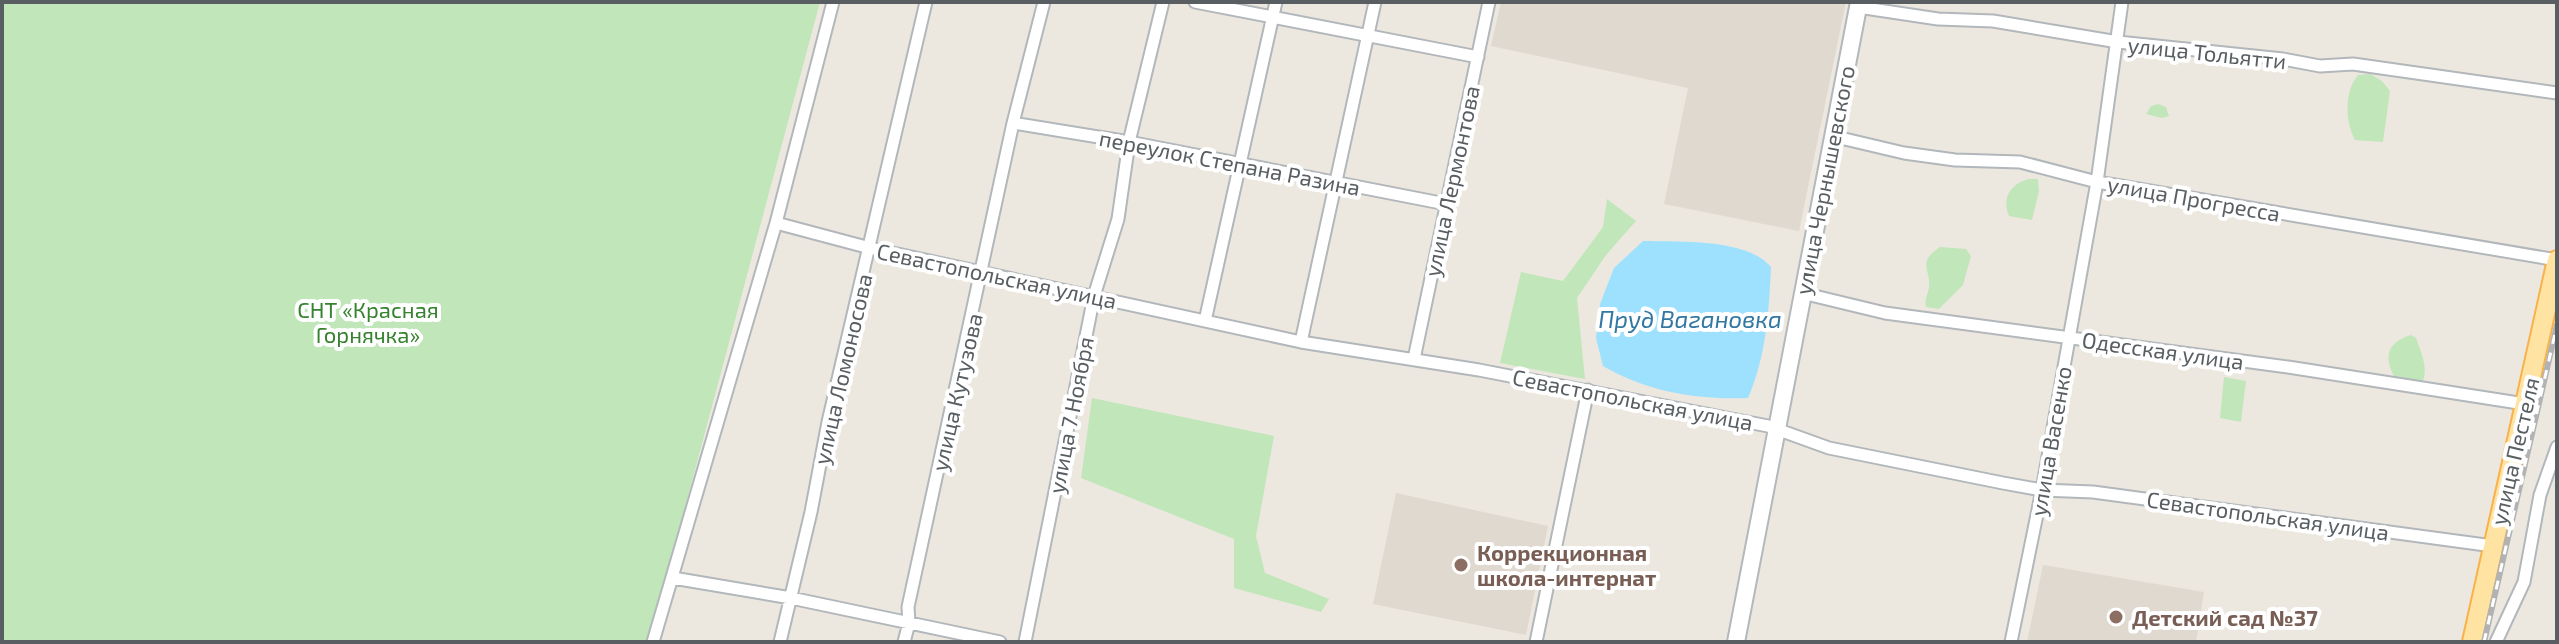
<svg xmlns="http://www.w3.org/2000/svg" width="2559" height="644" viewBox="0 0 2559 644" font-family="'Exo 2',sans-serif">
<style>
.education{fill:#dfd9d0}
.green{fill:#c0e6ba}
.water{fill:#9de1ff}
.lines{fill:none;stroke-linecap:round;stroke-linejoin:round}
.street-casing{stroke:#b2b7bb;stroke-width:15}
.secondary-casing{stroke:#b3b8bd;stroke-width:20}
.primary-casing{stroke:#f9b14c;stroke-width:22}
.street{stroke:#fff;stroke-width:11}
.secondary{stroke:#fff;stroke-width:16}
.primary{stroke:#ffe3a2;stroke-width:18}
.rail-casing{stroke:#b1b2b3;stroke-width:6}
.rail{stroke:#fff;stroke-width:3;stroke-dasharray:9;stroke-linecap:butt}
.education-dot{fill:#8d6e63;stroke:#fff;stroke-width:3}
.labels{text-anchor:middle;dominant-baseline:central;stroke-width:8;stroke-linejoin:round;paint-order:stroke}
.street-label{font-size:22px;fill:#585e62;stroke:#fff}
.park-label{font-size:22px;fill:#36822e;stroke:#fff}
.education-label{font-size:22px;font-weight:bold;fill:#785e54;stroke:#fff;text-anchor:start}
.water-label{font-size:24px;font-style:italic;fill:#3278a3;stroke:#fff}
</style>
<rect width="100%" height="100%" fill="#ede8df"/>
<path class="education" d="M1501 2H1846L1799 231 1664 204 1688 88 1491 46Z
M1396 493 1548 526 1526 635 1373 604Z
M2043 565 2204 592 2196 642H2027Z"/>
<path class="green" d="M2 2H820L649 642H2Z
M2370 74 2382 81 2390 91 2383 142 2355 140C2345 122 2344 92 2358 75Z
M2158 104 2166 107 2169 116 2162 118 2146 114 2151 106Z
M2029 179H2038L2039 191 2032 220 2009 216C2001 198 2011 183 2029 179Z
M1607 199 1636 221 1606 255 1577 298 1585 379 1500 363 1521 272 1563 281 1603 227Z
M1940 247 1966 249 1971 256 1963 285 1939 309 1926 307C1924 299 1928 295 1929 287 1931 269 1916 263 1940 247Z
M2411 335 2416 338C2421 352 2428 366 2423 381L2395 378C2383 357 2387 342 2411 335Z
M2224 377 2246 381 2241 422 2220 418Z
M1092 398 1274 436 1256 536 1265 573 1329 599 1321 612 1234 588V539L1081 478Z"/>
<path class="water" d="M1643 241C1679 242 1747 238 1771 267 1769 312 1766 357 1748 398 1697 400 1648 392 1603 366L1596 338 1600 304 1614 268Z"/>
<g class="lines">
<defs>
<path id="street" d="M1195 2 1478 57
M1858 7 1938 19 1993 21 2118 42 2283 59 2320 66 2353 64 2557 93
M1013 123 1129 142 1446 204
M1832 136 1904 153 1955 160 2020 162 2097 182 2557 260
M776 223 870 248 1301 342 1479 370 1768 426 1829 448 2003 483 2042 490 2093 492 2493 546
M1802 293 1885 313 2288 367 2525 404
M1205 321 1276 2
M1301 342 1375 2
M1414 359 1489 2
M673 578 791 598 1000 642
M653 642 776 223 833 2
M780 642 811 512 828 422 926 2
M904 642 909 623 908 607 1013 123 1044 2
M1025 642 1094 296 1118 219 1129 142 1163 2
M1536 642 1588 390
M2011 642 2042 490 2097 182 2122 2
M2496 642 2524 582 2540 495 2557 447"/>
<path id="secondary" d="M1736 642 1859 2"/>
<path id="primary" d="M2472 642 2557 260"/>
</defs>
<use href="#street" class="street-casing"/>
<use href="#secondary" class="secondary-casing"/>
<use href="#primary" class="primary-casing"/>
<use href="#street" class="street"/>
<use href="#secondary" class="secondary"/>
<use href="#primary" class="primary"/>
<defs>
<path id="rail" d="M2484 642 2557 325"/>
</defs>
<use href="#rail" class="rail-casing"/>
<use href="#rail" class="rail"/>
</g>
<g class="education-dot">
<circle cx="1461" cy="565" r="8"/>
<circle cx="2116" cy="617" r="8"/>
</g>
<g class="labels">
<g class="street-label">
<text transform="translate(2207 52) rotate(6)">улица Тольятти</text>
<text transform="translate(1230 162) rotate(11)">переулок Степана Разина</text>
<text transform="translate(1824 180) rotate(-79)">улица Чернышевского</text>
<text transform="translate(1451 181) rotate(-78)">улица Лермонтова</text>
<text transform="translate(2194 198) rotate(10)">улица Прогресса</text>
<text transform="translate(997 275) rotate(12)">Севастопольская улица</text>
<text transform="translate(2163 350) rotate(8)">Одесская улица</text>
<text transform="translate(842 369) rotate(-77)">улица Ломоносова</text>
<text transform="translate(956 392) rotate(-77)">улица Кутузова</text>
<text transform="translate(1633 399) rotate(11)">Севастопольская улица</text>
<text transform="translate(1070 415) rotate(-79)">улица 7 Ноября</text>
<text transform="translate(2050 441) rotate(-80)">улица Васенко</text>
<text transform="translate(2514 451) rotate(-77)">улица Пестеля</text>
<text transform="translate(2268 515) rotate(8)">Севастопольская улица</text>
</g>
<g class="park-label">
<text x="368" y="309">СНТ «Красная<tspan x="368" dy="25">Горнячка»</tspan></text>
</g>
<g class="education-label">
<text x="1477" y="552">Коррекционная<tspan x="1477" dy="25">школа-интернат</tspan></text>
<text x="2132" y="617">Детский сад №37</text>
</g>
<g class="water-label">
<text x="1690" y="318">Пруд Вагановка</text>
</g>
</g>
<rect width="2559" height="644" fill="none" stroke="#585e62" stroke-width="8"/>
</svg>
